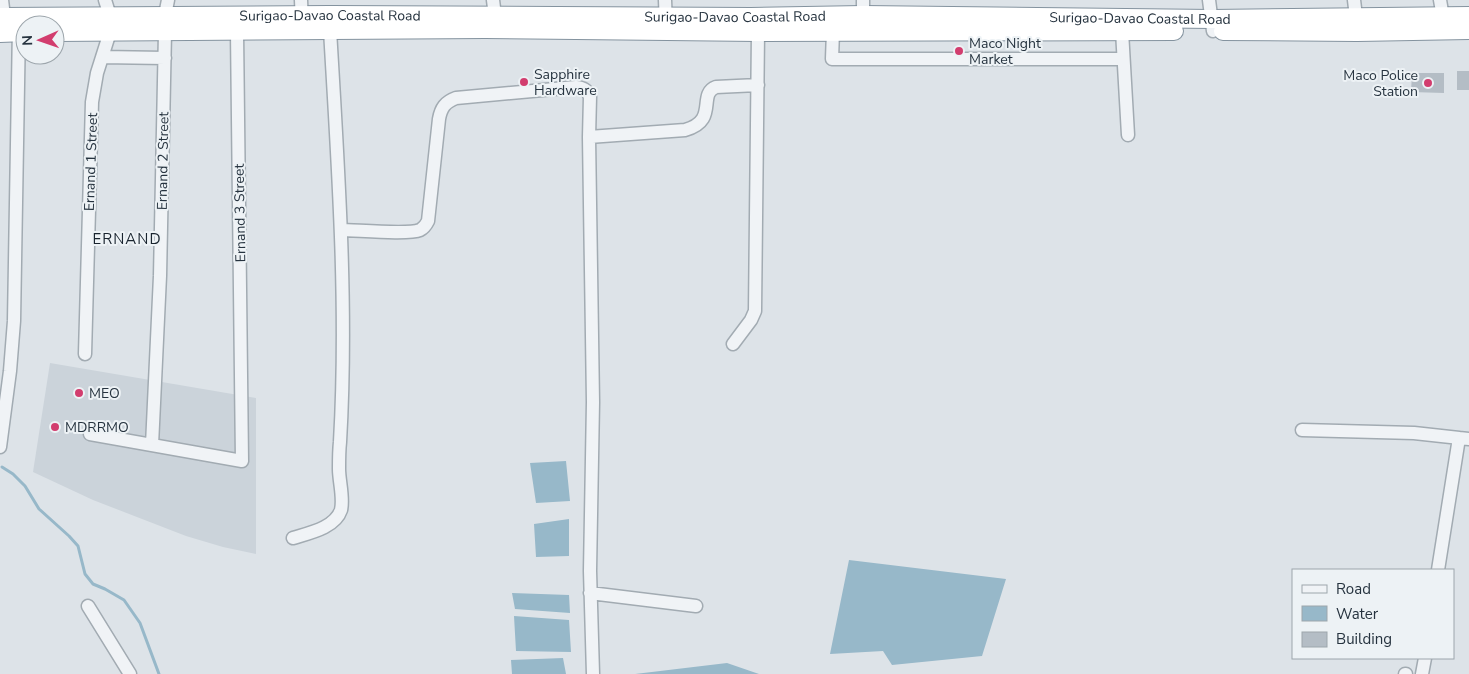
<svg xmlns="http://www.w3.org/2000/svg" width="1469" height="674" viewBox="0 0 1469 674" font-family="'Nunito Sans',sans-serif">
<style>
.built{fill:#cbd3da}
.water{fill:#97b8c9}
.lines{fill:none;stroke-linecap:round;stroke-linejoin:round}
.stream{stroke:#97b8c9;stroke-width:3}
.building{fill:#b4bdc5}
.minor-casing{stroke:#a2abb2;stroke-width:15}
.highway-casing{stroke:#84939f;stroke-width:20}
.minor{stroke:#f0f3f6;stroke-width:12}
.highway{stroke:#fff;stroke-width:18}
.poi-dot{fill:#d23d6e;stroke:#edf2f5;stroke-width:2}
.labels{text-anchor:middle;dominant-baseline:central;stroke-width:4;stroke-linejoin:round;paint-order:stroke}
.street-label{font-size:14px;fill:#26333f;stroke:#edf2f5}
.poi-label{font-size:14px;fill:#26333f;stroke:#edf2f5;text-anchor:start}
.neighbourhood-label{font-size:15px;letter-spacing:1px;fill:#19242f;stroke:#edf2f5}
</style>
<rect width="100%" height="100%" fill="#dde3e8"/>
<path class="built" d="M50 363 256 398V554L223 547 186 536 93 500 33 472Z"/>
<path class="water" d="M566 461 570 501 536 503 530 463Z
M569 519V556L536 557 534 524Z
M849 560 1006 579 982 656 892 665 883 651 830 654Z
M512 593 569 595 570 613 515 609Z
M514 616 569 620 571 652 516 651Z
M563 658 566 674H512L511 660Z
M727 663 759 674H635Z"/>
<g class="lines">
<path class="stream" d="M2 467 13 474 25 486 39 509 69 536 78 546 85 574 93 584 105 589 124 600 140 623 159 674"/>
</g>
<path class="building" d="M1457 71H1469V90H1457Z
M1412 73H1444V93L1411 92Z"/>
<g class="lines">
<defs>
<path id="minor" d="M2 0 5 25
M105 0 110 16
M301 0 302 23
M493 0 496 24
M665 0 666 25
M1209 0 1213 31
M1354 0 1357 25
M1440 0 1444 23
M165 15 168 0
M863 23V0
M833 31 832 59H1123
M1122 31 1128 135
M102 57 165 58
M589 137 685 130C719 121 697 94 716 87L758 85
M341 230C356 230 408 235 420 230 424 228 426 225 428 221L439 119C441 108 445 102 456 98L576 87C583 88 587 89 590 97L589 137 593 402 590 571 593 674
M733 344 751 320 755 311 758 32
M85 354 92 102 97 73 110 32
M1302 430 1414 433 1469 439
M90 434 242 461 237 32
M152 445 160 276 165 32
M0 447 10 371 14 321 19 26
M293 538C309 533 335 528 341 510 344 498 339 481 339 469 339 460 339 451 340 442 348 305 338 167 330 30
M1438 570 1459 438
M590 593 696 606
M88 606 130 674
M1405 674H1406
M1422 674 1425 658"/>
<g id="highway">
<path id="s1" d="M0 17 330 15 751 17 863 15 1212 19 1469 16"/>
<path d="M1223 31 1357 32 1469 30"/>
<path d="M55 32 485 29 758 32 1174 31"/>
<path d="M0 33 25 32"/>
</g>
</defs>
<use href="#minor" class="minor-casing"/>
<use href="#highway" class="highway-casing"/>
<use href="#minor" class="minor"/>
<use href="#highway" class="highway"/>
</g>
<g class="poi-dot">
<circle cx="959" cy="51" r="5"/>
<circle cx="524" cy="82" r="5"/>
<circle cx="1428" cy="83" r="5"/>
<circle cx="79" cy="393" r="5"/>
<circle cx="55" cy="427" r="5"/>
</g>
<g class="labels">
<g class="street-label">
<text stroke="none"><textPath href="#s1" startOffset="330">Surigao-Davao Coastal Road</textPath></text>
<text stroke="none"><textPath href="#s1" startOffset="735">Surigao-Davao Coastal Road</textPath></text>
<text stroke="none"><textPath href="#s1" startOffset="1140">Surigao-Davao Coastal Road</textPath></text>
<text transform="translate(163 161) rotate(-89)">Ernand 2 Street</text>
<text transform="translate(91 162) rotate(-88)">Ernand 1 Street</text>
<text transform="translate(240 213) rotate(-91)">Ernand 3 Street</text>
</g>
<g class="poi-label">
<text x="969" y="43">Maco Night<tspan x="969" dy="16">Market</tspan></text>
<text x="534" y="74">Sapphire<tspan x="534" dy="16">Hardware</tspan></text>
<text x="1418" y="75" text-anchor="end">Maco Police<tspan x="1418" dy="16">Station</tspan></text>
<text x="89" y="393">MEO</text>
<text x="65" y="427">MDRRMO</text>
</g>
<g class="neighbourhood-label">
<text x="127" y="239">ERNAND</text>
</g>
</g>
<rect x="1292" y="569" width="162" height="90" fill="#edf2f5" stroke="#9da6ac"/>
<rect x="1302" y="585" width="25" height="8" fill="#f0f3f6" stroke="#9da6ac"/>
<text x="1336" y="594" font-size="15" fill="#26333f">Road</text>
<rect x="1302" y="606" width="25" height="15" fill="#97b8c9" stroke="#9da6ac"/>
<text x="1336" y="619" font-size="15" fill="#26333f">Water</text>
<rect x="1302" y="632" width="25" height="15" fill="#b4bdc5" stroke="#9da6ac"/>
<text x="1336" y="644" font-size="15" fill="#26333f">Building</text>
<g transform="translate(40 40) rotate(268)"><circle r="24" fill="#edf2f5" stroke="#9da6ac"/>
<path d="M0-4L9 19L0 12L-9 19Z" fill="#d23d6e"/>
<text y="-8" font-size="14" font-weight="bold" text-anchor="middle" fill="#26333f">N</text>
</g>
</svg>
